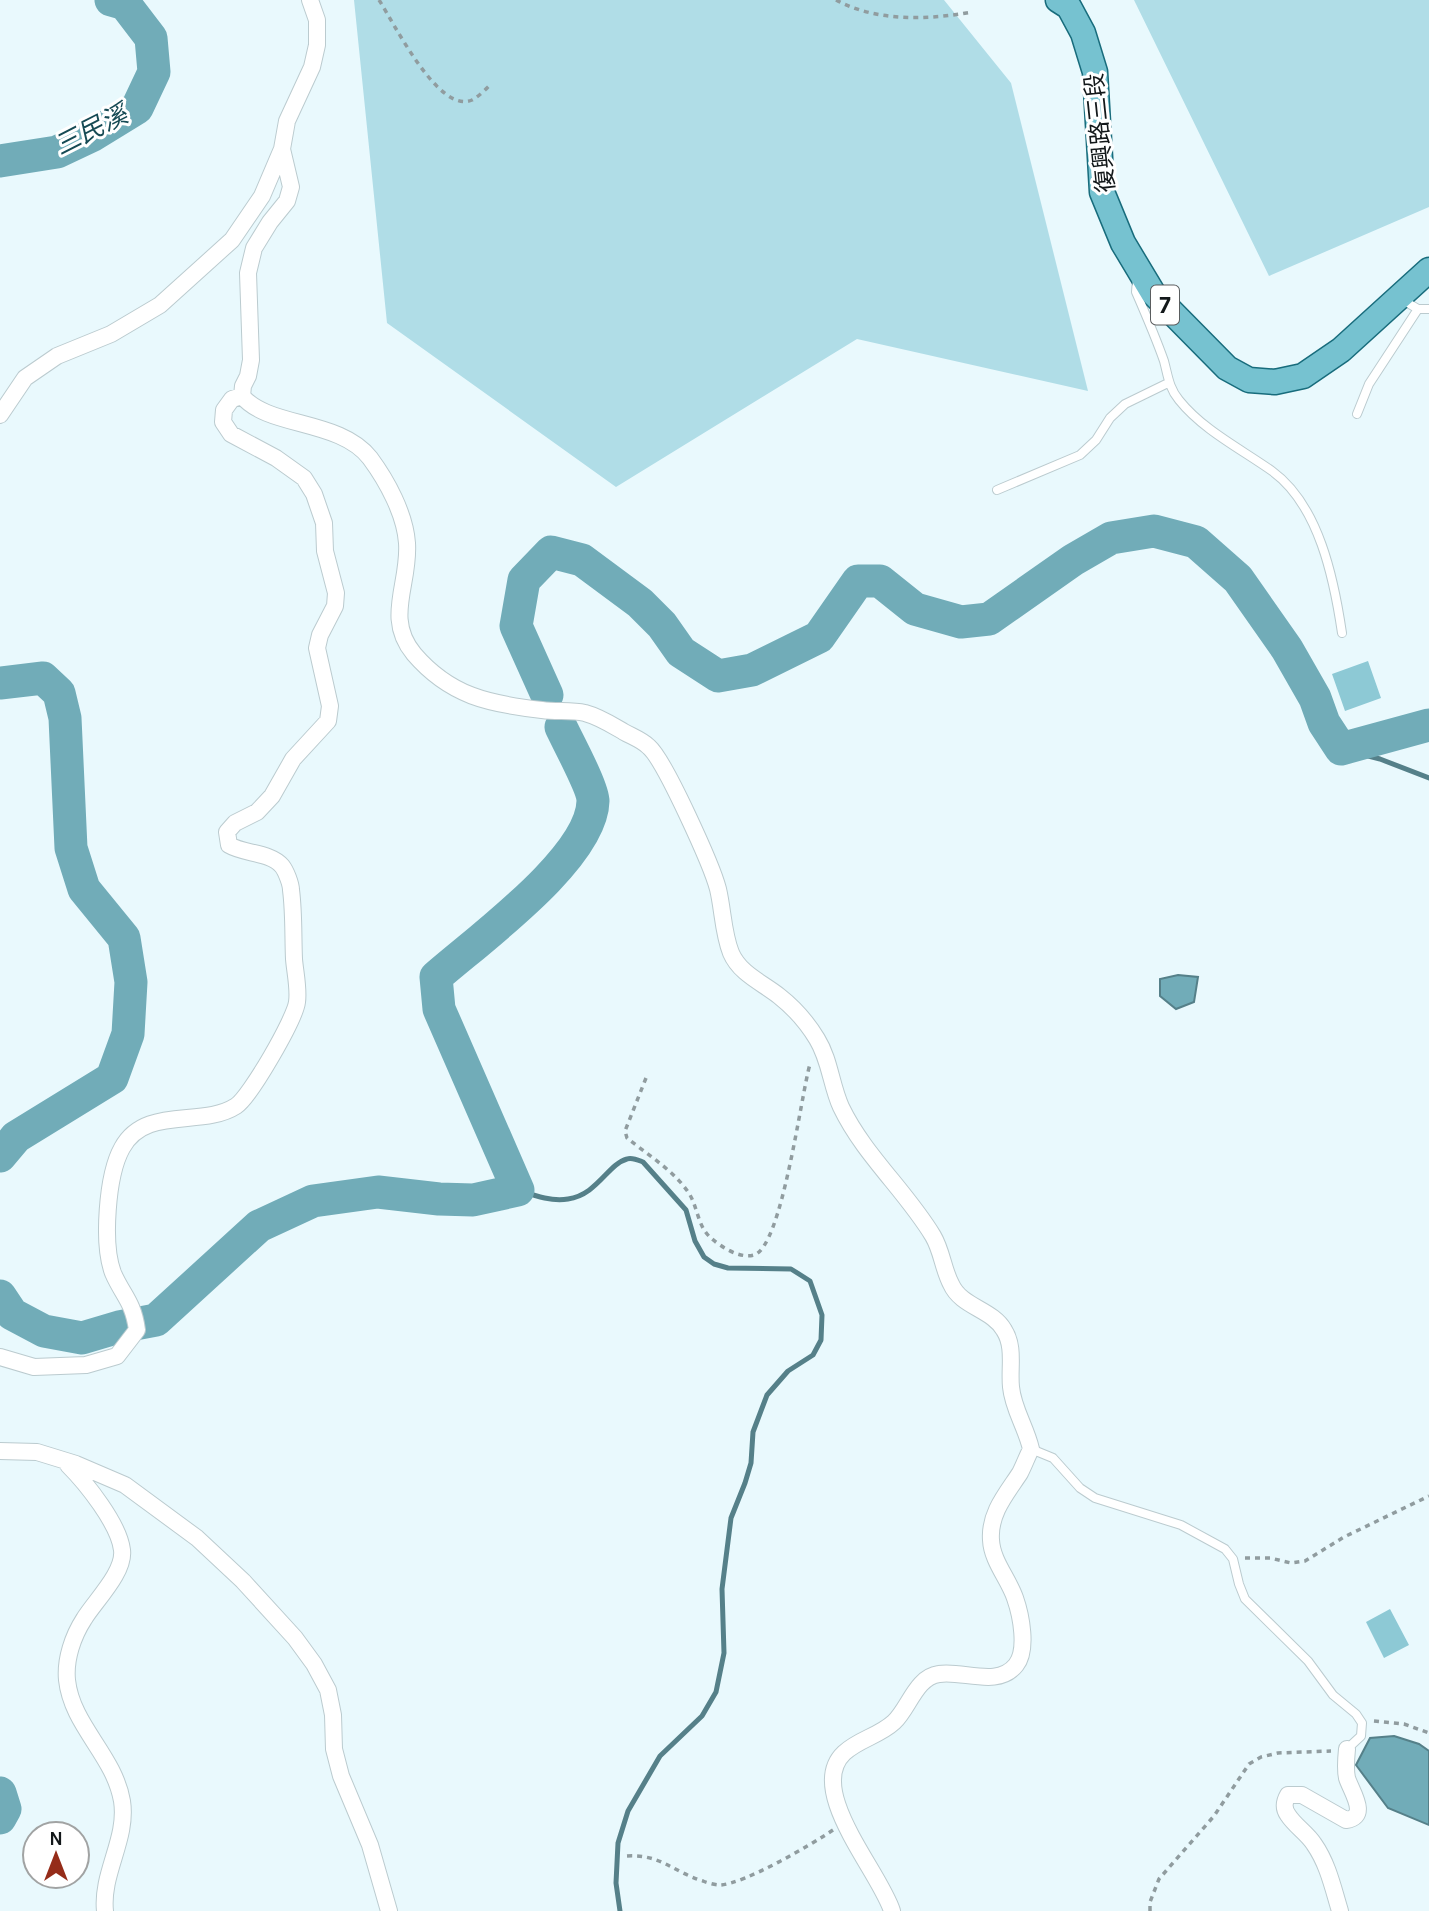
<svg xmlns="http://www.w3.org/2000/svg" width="1429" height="1911" viewBox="0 0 1429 1911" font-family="Karla,'Noto Sans TC',sans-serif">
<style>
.green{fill:#b0dde7}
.water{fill:#71acb8;stroke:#558089;stroke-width:2}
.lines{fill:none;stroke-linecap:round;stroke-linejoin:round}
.stream{stroke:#558089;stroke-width:5}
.river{stroke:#71acb8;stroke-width:33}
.building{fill:#8dc9d5}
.service-casing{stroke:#bbcbcf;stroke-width:10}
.minor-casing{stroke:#bbcbcf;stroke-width:18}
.primary-casing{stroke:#186c7c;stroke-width:27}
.path{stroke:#909c9f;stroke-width:3.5;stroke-dasharray:5 5;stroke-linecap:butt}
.service{stroke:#fff;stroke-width:8}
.minor{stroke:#fff;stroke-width:16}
.primary{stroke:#76c2d0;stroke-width:24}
.labels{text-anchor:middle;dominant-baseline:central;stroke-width:6;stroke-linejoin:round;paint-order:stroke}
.shield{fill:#fff;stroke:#5a5d5f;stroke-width:2}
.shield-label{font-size:23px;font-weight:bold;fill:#13181a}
.street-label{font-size:24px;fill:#13181a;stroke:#fff}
.water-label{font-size:26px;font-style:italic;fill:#164a54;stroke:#fff}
</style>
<rect width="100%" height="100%" fill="#e9f9fd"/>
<path class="green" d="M354 0H944L1011 83 1088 391 857 339 616 487 387 323Z
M1134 0H1429V207L1269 276Z"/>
<path class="water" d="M1178 975 1198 977 1194 1002 1176 1009 1160 996V979Z
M1394 1736 1419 1744 1429 1751V1825L1388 1808 1356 1765 1370 1738Z"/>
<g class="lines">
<path class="stream" d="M1341 749 1380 759 1429 778
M518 1190C533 1195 551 1202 568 1199 597 1195 608 1164 627 1159 632 1157 638 1160 643 1162L686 1210 695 1241 704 1257 714 1264 728 1268 791 1269 810 1281 822 1315 821 1340 813 1355 788 1371 767 1395 753 1432 751 1463 745 1483 731 1518 722 1589 724 1653 716 1692 702 1716 660 1756 628 1811 618 1843 616 1883 620 1911"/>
<path class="river" d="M0 161 57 152 93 135 137 108 154 72 151 38 125 4 111 0
M0 683 43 678 59 693 65 718 71 848 84 889 124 938 131 982 128 1034 112 1078 16 1137 0 1156
M547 695 516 626 524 580 551 552 582 560 640 603 662 625 681 652 718 676 752 670 819 637 858 581H880L915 609 961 622 989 619 1073 560 1111 538 1154 531 1196 542 1238 579 1287 649 1315 698 1324 723 1341 749 1429 725
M0 1296 12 1314 44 1331 82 1338 119 1327 156 1320 259 1226 313 1201 378 1192 439 1199 473 1200 518 1190 439 1009 436 977C478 940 592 858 593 801 593 788 568 742 561 727
M0 1793 5 1809 0 1818"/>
</g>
<path class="building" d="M1368 661 1381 698 1345 711 1332 674Z
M1390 1609 1409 1645 1384 1658 1366 1622Z"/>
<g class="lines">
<defs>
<path id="service" d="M1137 279 1136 292C1146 315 1156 338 1164 361 1168 376 1169 388 1179 400 1203 430 1241 449 1272 471 1319 505 1334 579 1342 633
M1401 299 1418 309H1429
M1357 414 1369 384 1418 309
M997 490 1080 455 1096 440 1110 418 1125 404 1168 383
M1031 1449 1053 1458 1080 1488 1095 1498 1181 1525 1225 1549 1233 1559 1239 1584 1245 1599 1308 1661 1333 1695 1356 1714 1362 1723 1361 1736 1347 1749"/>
<path id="minor" d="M310 0 317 20V45L312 67 287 121 282 149 291 187 287 201 270 222 254 248 248 273 251 360 248 376 243 386 242 396C268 428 340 419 370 458 387 481 405 514 407 543 410 584 384 618 414 654 450 696 489 704 542 710 557 712 571 710 585 713 600 717 612 725 624 732 633 737 642 740 649 747 665 761 712 866 718 889 723 910 723 933 731 953 740 974 763 983 779 996 793 1007 808 1024 817 1039 830 1060 831 1085 841 1107 864 1155 906 1191 933 1236 942 1251 943 1269 951 1284 961 1307 992 1309 1004 1330 1015 1347 1009 1368 1011 1387 1013 1409 1026 1427 1031 1449 1027 1457 1024 1465 1020 1473 1007 1493 989 1513 991 1540 992 1561 1008 1578 1015 1598 1021 1615 1028 1650 1016 1665 998 1688 963 1670 939 1674 916 1677 909 1708 894 1722 879 1736 859 1739 844 1753 805 1790 880 1872 892 1911
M0 415 25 378 57 356 111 334 160 305 232 240 262 196 282 149
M0 1357 34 1367 86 1365 117 1356 137 1330C133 1301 123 1296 113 1273 102 1244 107 1175 122 1148 145 1105 202 1128 236 1106 250 1097 295 1019 297 1002 299 989 295 972 294 959 293 936 294 913 291 890 291 884 286 871 282 866 270 852 244 854 229 845L227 832 235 823 257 812 272 796 293 759 328 721 330 706 317 648 320 635 335 606 336 593 325 551 324 523 314 494 304 478 276 458 231 434 223 422 224 410 232 399 242 396
M0 1451 37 1452 76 1464 125 1485 197 1538 243 1581 295 1638 314 1664 328 1690 333 1715 334 1749 341 1776 370 1845 389 1911
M68 1465C86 1483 119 1524 122 1550 125 1572 95 1601 84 1619 73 1636 65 1659 67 1680 72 1726 114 1755 122 1801 128 1839 101 1873 105 1911
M1340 1911C1333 1888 1328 1864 1314 1844 1307 1833 1295 1826 1288 1815 1283 1808 1284 1802 1288 1795H1302L1346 1820C1370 1817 1351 1791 1347 1778 1345 1769 1346 1759 1347 1749"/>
<path id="primary" d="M1058 0 1069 7 1083 33 1095 72 1102 192 1123 243 1153 293 1227 368 1249 380 1275 382 1303 376 1341 350 1429 270"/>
</defs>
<use href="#service" class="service-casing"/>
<use href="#minor" class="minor-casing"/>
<use href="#primary" class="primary-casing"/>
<path class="path" d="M379 0C394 23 439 115 472 100 478 97 485 90 490 85
M836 0C877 22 928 20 972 12
M646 1078 625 1131 627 1138C648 1155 676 1172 690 1195 698 1209 698 1227 711 1238 721 1247 740 1259 754 1255 782 1247 801 1095 810 1064
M1245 1558H1270L1291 1563 1305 1561 1344 1537 1429 1496
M1374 1721 1404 1724 1429 1733
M627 1856C661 1854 673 1872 703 1881 708 1883 715 1885 720 1885 744 1884 811 1845 833 1830
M1150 1911V1902L1159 1879 1214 1816 1249 1764 1261 1757 1278 1753 1331 1751"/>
<use href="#service" class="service"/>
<use href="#minor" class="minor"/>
<use href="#primary" class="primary"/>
</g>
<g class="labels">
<rect class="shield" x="1151" y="285.5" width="28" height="39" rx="5"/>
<g class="shield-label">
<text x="1165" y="305">7</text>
</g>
<g class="street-label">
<text transform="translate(1100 133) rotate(-96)">復興路三段</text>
</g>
<g class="water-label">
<text transform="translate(91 130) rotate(-27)">三民溪</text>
</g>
</g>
<g transform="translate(56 1855)"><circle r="33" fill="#ffffff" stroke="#a1a3a3" stroke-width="2"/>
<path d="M0-5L12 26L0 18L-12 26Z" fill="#952c19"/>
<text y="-10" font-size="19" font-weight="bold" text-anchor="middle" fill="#13181a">N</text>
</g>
</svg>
